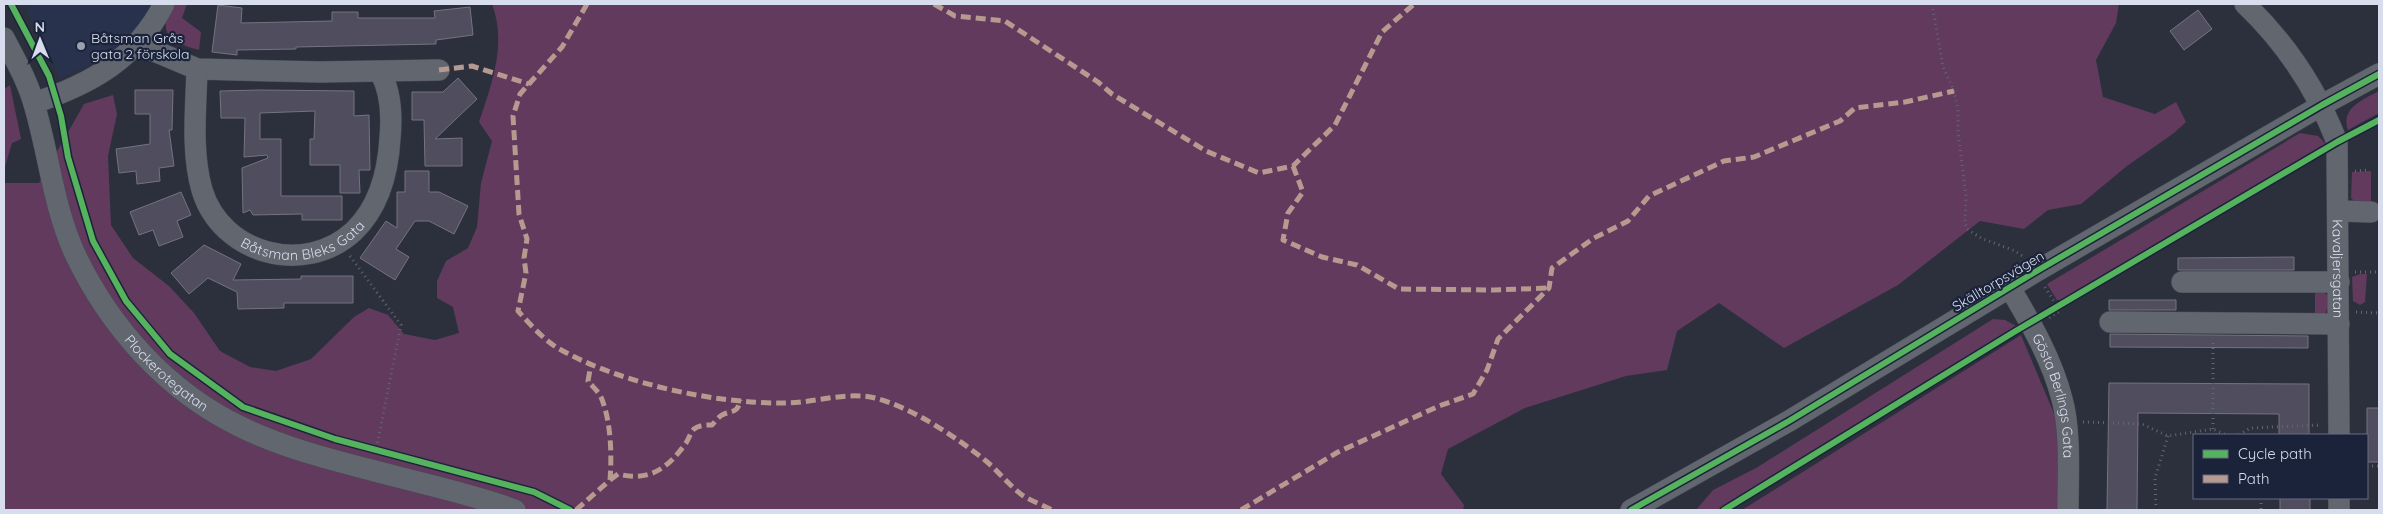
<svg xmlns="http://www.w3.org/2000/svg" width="2383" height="514" viewBox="0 0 2383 514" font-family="Quicksand,sans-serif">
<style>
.built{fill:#28324d}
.green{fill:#613a5d}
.building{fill:#504d5f;stroke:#74737f}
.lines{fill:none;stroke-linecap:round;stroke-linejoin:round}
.minor-casing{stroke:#484d58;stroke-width:22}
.path{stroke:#62666f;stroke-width:3;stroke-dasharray:1 4;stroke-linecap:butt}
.minor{stroke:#62666f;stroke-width:21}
.quiet{stroke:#b69a8f;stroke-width:5;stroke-dasharray:10 5;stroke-linecap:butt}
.cycleway-casing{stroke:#1b233b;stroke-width:9}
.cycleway{stroke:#56b35d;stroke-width:6}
.poi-dot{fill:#9ba0af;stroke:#1b233b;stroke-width:2}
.labels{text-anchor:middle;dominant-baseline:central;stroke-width:4.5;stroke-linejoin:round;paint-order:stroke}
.poi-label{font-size:14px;fill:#d7dded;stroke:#1b233b;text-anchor:start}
.street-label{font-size:14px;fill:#d7dded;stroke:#1b233b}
</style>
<rect width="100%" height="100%" fill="#2c303d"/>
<path class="built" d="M24 4H152L136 32 102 59 60 79Z"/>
<path class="green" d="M173 4H187L182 18 201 32 199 50C171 42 156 34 173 4Z
M492 4H2119L2116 23 2096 60 2103 97 2155 114 2176 102 2186 122 2174 133 2127 166 2081 204 2048 210 2024 229 1980 221 1898 285 1784 348 1719 303 1677 331 1667 370 1626 376 1525 408 1448 449 1441 474 1464 505 1463 510H4V183H39L84 104 113 95 117 114 108 156 111 225 133 258 169 286 194 313 220 351 250 367 276 371 311 359 354 317 369 308 388 315 404 334 435 340 459 333 453 307 437 298V281L446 261 468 248 477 227 481 183 492 141 479 122C492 83 507 44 492 4Z
M10 85 21 139 12 143 4 170V89Z
M2379 91V113L2348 130C2340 108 2364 99 2379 91Z
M2300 133 2318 136 2326 144 2062 300H2057L2047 284Z
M2371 171V204L2354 201 2351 198 2352 172Z
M2360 274H2367L2365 302 2360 305 2353 301 2352 277Z
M2315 290 2324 292 2328 296V307L2325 314 2315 316Z
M1993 319 2005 320 2016 326 1717 510H1696L1713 490 1756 468Z
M2021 335 2058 423V510H1742Z"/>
<path class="building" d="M218 5 242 8 241 23 332 21V12H358V18H435L434 11 470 7 473 35 436 40V44L296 47V49L237 50V55L212 52Z
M2198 10 2212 29 2184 50 2170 31Z
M458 78 477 99 435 139 462 138V166H425L424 120H412V92H443Z
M135 90H173L172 130H169L174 166 159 168 160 181 137 184 136 171 119 173 116 149 150 144V114H135Z
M260 90 354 91V116L369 115 370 170H359L360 193H340V165H310V139H314L315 111 260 113V139H281V196H342V220H302V214L253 215 250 210 243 213 242 168 268 158 267 155 244 157 245 118H221L220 91Z
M405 171H429V192H439L468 206 454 234 429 221H415L396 249 409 257 395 280 360 258 386 221 397 228V192H405Z
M181 192 191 215 177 221 183 237 159 246 153 230 139 235 130 212Z
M204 245 241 264 233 280 301 279V276H353V303H284V308L238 309 237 292 208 278 189 294 171 273Z
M2294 257V270H2178V258Z
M2109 300H2176V310H2109Z
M2110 334 2308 336V348L2110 347Z
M2109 383 2309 384V435H2279V414L2138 413 2137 510H2107Z
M2367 408H2379V462H2367Z
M2280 498H2310V510H2280Z"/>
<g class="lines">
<defs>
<g id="minor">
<path id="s1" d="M2245 4C2287 44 2316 88 2337 142L2339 435"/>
<path id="s2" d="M4 38C15 59 27 80 34 104 49 154 53 206 75 254 110 328 168 392 241 427 290 451 345 463 398 477 437 487 477 496 515 510"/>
<path d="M142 39 152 50 197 69 320 72 439 70"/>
<path id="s3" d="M197 69C196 108 191 152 202 190 221 254 305 277 354 231 379 207 388 173 390 138 392 116 391 91 380 72"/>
<path d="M34 103C91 84 136 59 164 4"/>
<path d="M2339 211 2371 212"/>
<path d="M2182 282H2339"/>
<path id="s4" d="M2010 288C2031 323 2052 360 2062 399 2071 431 2068 477 2068 510"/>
<path d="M2110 322 2339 324"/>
<path d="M1631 510 1789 421 2035 272 2322 105 2379 74"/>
<path d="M2339 510V498"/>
</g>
</defs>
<use href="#minor" class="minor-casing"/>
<path class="path" d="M1932 4 1943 67 1954 91 1958 110V132L1966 196 1965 223 1967 229 1981 238 2015 251 2024 257
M12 5 13 4
M2355 171 2369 170
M350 256 401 325 376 450
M2355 272H2379
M2045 287 2060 311 2047 319
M2356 312 2379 313
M2083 422 2142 424 2168 436 2213 429 2226 435
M2213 429V341
M2239 435 2250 428 2321 425
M2367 466H2379
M2261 498V510
M2156 510 2155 478 2168 436"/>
<use href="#minor" class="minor"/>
<path class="quiet" d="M587 4 562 47 520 94 513 116 519 214 527 239 524 258 526 273 518 311C529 323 542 338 556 347 617 383 715 404 785 403 814 403 846 391 875 398 913 408 956 437 986 461 999 472 1009 485 1022 495 1031 501 1043 505 1052 510
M934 4 955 16 1005 21 1098 82 1112 94 1206 151 1259 173 1293 166 1335 125 1382 32 1414 4
M439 70 472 66 529 84
M1293 166 1303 192 1288 213 1283 240 1322 257 1357 265 1399 289 1494 290 1549 288
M610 480 618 474C650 482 668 468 686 443 689 439 690 433 694 429 699 425 706 425 712 425 715 422 718 417 722 415 732 410 738 414 740 400
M576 510 610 480C612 454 611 421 601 397 598 391 592 386 588 381L591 364
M1241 510 1338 452 1439 406 1473 394 1487 370 1498 339 1549 288 1552 268 1594 238 1628 221 1649 196 1724 161 1754 157 1840 121 1855 108 1905 102 1954 91"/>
<defs>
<path id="cycleway" d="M11 4 49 76 61 116 68 157 93 241 126 301 170 354 243 407 335 439 534 492 570 510
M1631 510 1789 421 2035 272 2322 105 2379 74
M1724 510 2014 332 2337 142 2379 120"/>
</defs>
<use href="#cycleway" class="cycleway-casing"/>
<use href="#cycleway" class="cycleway"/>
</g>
<circle class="poi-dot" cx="81" cy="46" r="5"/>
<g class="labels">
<g class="poi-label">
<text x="91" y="38">Båtsman Grås<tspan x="91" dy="16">gata 2 förskola</tspan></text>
</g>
<g class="street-label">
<text stroke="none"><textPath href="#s3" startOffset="254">Båtsman Bleks Gata</textPath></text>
<text stroke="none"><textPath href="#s1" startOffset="294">Kavaljersgatan</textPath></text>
<text transform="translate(1998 281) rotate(-31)">Skälltorpsvägen</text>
<text stroke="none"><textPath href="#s2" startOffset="380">Plockerotegatan</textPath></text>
<text stroke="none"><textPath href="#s4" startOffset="118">Gösta Berlings Gata</textPath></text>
</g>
</g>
<rect width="2383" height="514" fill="none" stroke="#d7dded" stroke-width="10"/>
<rect x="2193" y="434" width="175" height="65" fill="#1b233b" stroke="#666d82"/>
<rect x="2203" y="450" width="25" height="8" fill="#56b35d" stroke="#666d82"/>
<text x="2238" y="459" font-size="15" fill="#d7dded">Cycle path</text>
<rect x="2203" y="475" width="25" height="8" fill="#b69a8f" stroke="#666d82"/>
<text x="2238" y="484" font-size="15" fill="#d7dded">Path</text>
<g transform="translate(40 40) rotate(359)" stroke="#1b233b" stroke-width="4" paint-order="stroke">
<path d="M0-4L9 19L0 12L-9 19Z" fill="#d7dded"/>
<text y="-8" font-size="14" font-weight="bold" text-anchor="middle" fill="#d7dded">N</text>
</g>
</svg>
